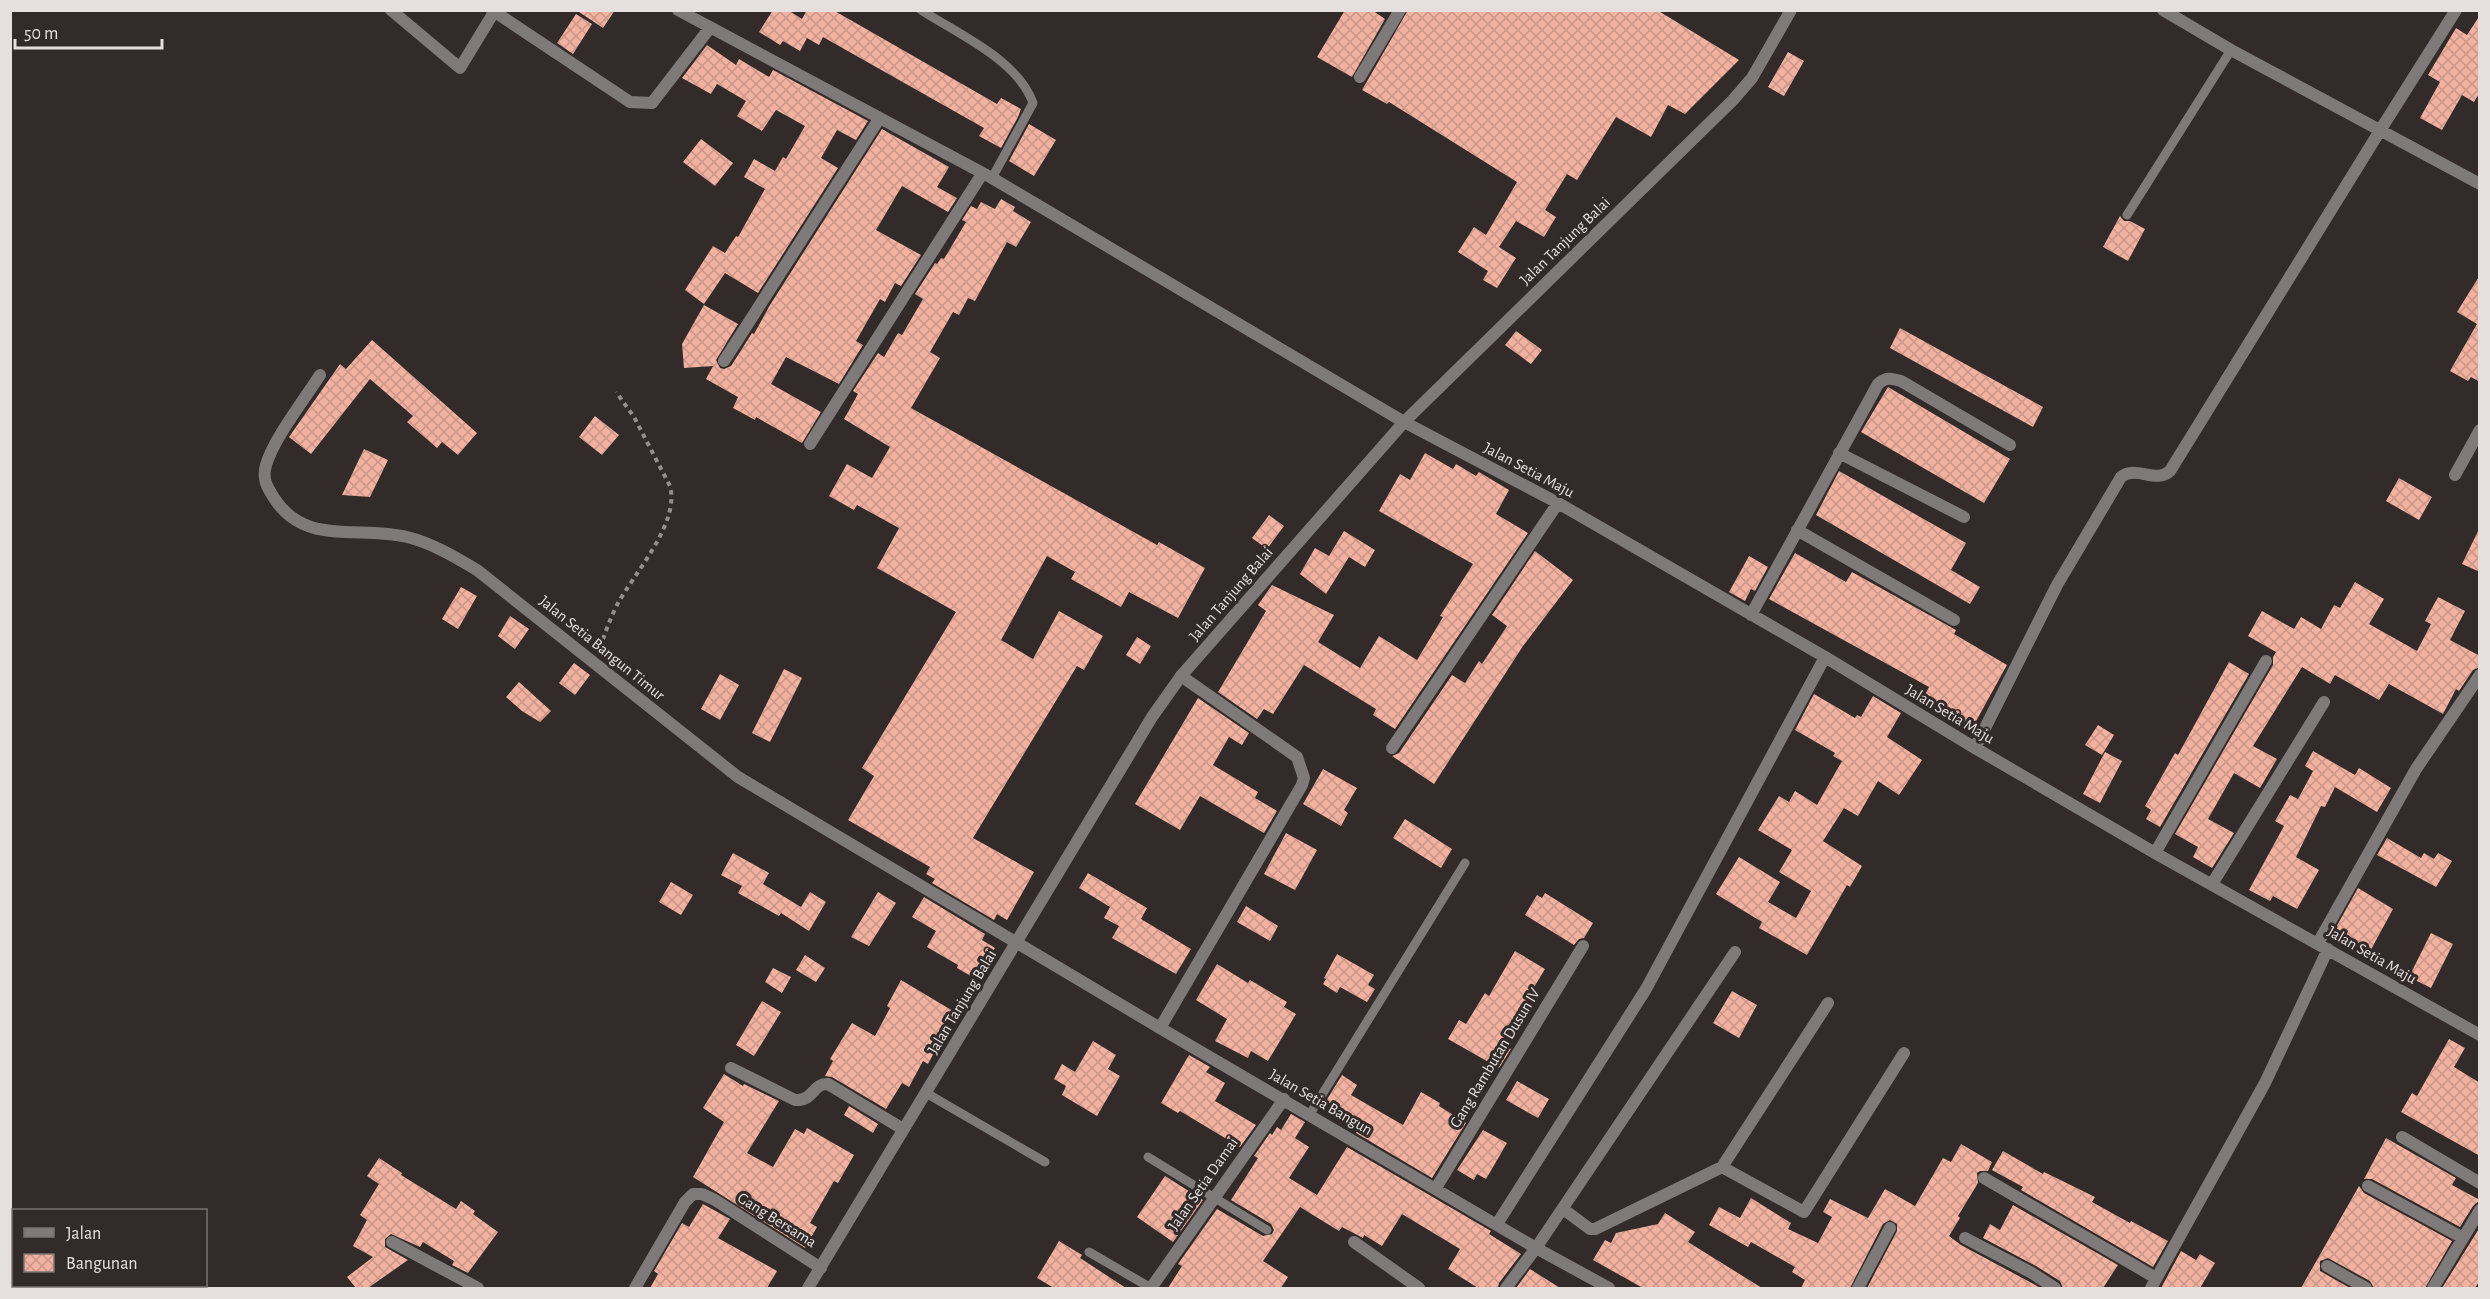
<svg xmlns="http://www.w3.org/2000/svg" width="2490" height="1299" viewBox="0 0 2490 1299" font-family="'Alegreya Sans',sans-serif">
<style>
.building{fill:url(#building-cross-hatch)}
.lines{fill:none;stroke-linecap:round;stroke-linejoin:round}
.path{stroke:#948e8c;stroke-width:4;stroke-dasharray:4.5 4.5;stroke-linecap:butt}
.service{stroke:#7e7a79;stroke-width:9}
.minor{stroke:#7e7a79;stroke-width:12}
.tertiary{stroke:#7e7a79;stroke-width:12}
.labels{text-anchor:middle;dominant-baseline:central;stroke-width:6;stroke-linejoin:round;paint-order:stroke}
.street-label{font-size:16px;fill:#e5e0de;stroke:#322b29}
</style>
<defs>
<pattern id="building-cross-hatch" width="8" height="8" patternUnits="userSpaceOnUse" patternTransform="scale(1.5)"><rect width="8" height="8" fill="#f3b1a0"/><path d="M0 0l8 8M0 8l8-8" fill="none" stroke="#c89689"/></pattern>
</defs>
<rect width="100%" height="100%" fill="#322b29"/>
<path class="building" d="M576 10H615L603 28Z
M773 10H788L802 19 807 10H833L997 104 1001 98 1021 109 1018 117 1001 148 979 136 984 128 823 37 819 45 807 38 800 51 783 41 780 45 759 32Z
M1345 10H1372L1385 19 1352 77 1317 57Z
M1408 10H1657L1739 60 1685 114 1668 105 1651 137 1616 117 1577 180 1567 174 1545 210 1556 217 1544 237 1516 221 1499 247 1516 258 1497 288 1483 280 1488 271 1458 252 1474 227 1486 235 1517 182 1389 102 1387 104 1362 90Z
M576 14 592 24 573 54 557 43Z
M2480 15V92L2474 102 2462 95 2442 130 2420 118 2440 82 2428 75 2456 28 2467 35Z
M707 45 736 65 739 59 769 77 773 70 868 121 856 140 837 130 821 158 838 168 758 293 725 273 704 304 685 290 713 246 725 253 736 236 738 237 765 189 744 177 754 159 775 171 783 157 786 159 805 126 776 110 762 131 737 116 746 101 717 84 711 94 682 78Z
M1788 52 1804 61 1784 96 1768 87Z
M1029 124 1056 140 1034 176 1009 161Z
M882 129 949 167 937 187 957 198 948 212 902 186 876 230 921 255 901 286 895 283 885 302 880 299 856 341 863 345 839 384 786 357 771 384 821 412 802 443 756 417 755 420 733 408 738 397 706 379 713 366 684 368 682 344 704 305 738 324 716 360 720 368 724 369 731 366 752 333 754 334 770 305Z
M701 139 733 163 715 186 683 162Z
M1001 199 1015 207 1013 211 1031 222 1016 247 1007 242 975 301 968 298 959 315 953 312 930 352 940 358 911 408 1157 545 1159 542 1205 568 1178 618 1129 592 1121 607 1071 579 1075 572 1047 556 1001 640 1033 659 1059 611 1103 636 1084 670 1077 666 973 838 1034 872 1007 920 997 914 994 920 932 883 935 879 926 874 930 867 848 820 874 776 862 768 956 612 877 568 899 528 857 505 854 510 829 496 847 464 872 478 890 447 844 419 858 394 853 391 878 353 884 357 898 333 902 335 923 299 915 294 935 263 937 264 941 258 944 259 966 222 962 220 971 206 977 209 981 202 995 209Z
M2120 216 2124 221H2130L2145 229 2128 261 2103 247Z
M2480 275V382L2471 377 2468 381 2450 371 2477 324 2457 312Z
M1900 328 2043 407 2033 427 1890 348Z
M1516 331 1542 350 1531 364 1505 345Z
M372 340 477 433 458 455 442 442 437 448 407 422 413 416 370 379 311 454 289 437 340 364 346 369Z
M1888 387 2010 459 1984 503 1861 432Z
M595 416 619 435 602 455 579 437Z
M364 449 388 460 370 497 342 495Z
M1425 453 1453 469 1456 464 1476 476 1479 472 1509 490 1496 514 1528 533 1395 729 1373 715 1376 709 1304 665 1273 714 1264 709 1257 719 1218 692 1266 611 1258 605 1272 585 1334 615 1318 642 1360 668 1379 636 1417 660 1443 617 1440 616 1473 564 1379 511 1400 474 1410 480Z
M1839 471 1966 543 1951 570 1980 587 1970 604 1816 515Z
M2399 478 2432 497 2419 520 2386 501Z
M1269 515 1284 526 1267 549 1252 538Z
M2480 527V572L2462 564Z
M1344 531 1375 550 1365 567 1349 557 1326 594 1300 574 1315 548 1329 556Z
M1535 551 1573 580 1523 646 1434 784 1392 756 1399 753 1452 675 1465 683 1479 661 1482 664 1507 626 1492 615Z
M1795 553 1846 582 1852 572 1956 630 1954 634 2007 665 1970 732 1921 702 1929 687 1769 599Z
M1749 556 1768 567 1755 591 1751 589 1745 601 1729 592Z
M2355 582 2384 599 2369 624 2417 651 2431 624 2425 621 2438 597 2465 611 2450 640 2480 656V667L2473 670 2459 691 2456 689 2443 714 2389 684 2379 700 2335 675 2330 684 2302 667 2253 746 2277 759 2260 788 2234 773 2208 819 2234 833 2212 868 2193 857 2198 847 2175 834 2273 665V657L2276 652 2248 636 2262 611 2294 629 2301 617 2321 629 2334 605 2340 608Z
M461 587 477 596 458 629 442 619Z
M510 616 529 629 515 649 498 636Z
M1137 637 1151 646 1140 664 1126 655Z
M2229 662 2249 674 2160 827 2146 819 2151 810 2145 806 2175 753 2178 755Z
M574 663 590 675 575 695 559 683Z
M784 669 802 678 770 742 752 733Z
M720 674 739 685 720 720 701 709Z
M519 682 551 711 540 722 522 711 506 697Z
M1814 694 1855 718 1857 715 1861 717 1873 696 1901 713 1887 737 1922 760 1899 795 1878 781 1858 816 1844 808 1823 841 1862 866 1850 887 1847 885 1807 955 1759 928 1762 922 1716 894 1739 857 1780 882 1768 902 1796 918 1811 891 1779 872 1792 850 1758 830 1779 796 1789 802 1795 791 1817 805 1842 761 1833 756 1835 753 1795 730Z
M1198 698 1249 733 1242 745 1229 737 1213 765 1258 792 1255 798 1277 811 1264 833 1200 796 1180 830 1135 804Z
M2098 725 2114 735 2102 755 2085 745Z
M2313 751 2355 775 2359 768 2391 788 2377 812 2335 787 2325 807 2321 806 2296 857 2319 870 2297 909 2273 896 2270 901 2249 890 2284 826 2275 821 2290 795 2298 799 2313 771 2305 766Z
M2105 752 2122 761 2100 803 2083 794Z
M1323 769 1357 788 1344 810 1348 813 1341 826 1303 804Z
M1405 819 1452 849 1441 868 1393 838Z
M1286 833 1317 850 1295 890 1264 874Z
M2387 838 2421 858 2424 853 2434 859 2438 853 2452 861 2436 887 2377 855Z
M733 853 769 873 763 884 801 907 810 892 826 902 809 931 781 913 779 916 738 893 742 886 721 875Z
M1088 873 1147 908 1141 919 1191 949 1176 974 1112 938 1119 926 1104 918 1110 907 1079 888Z
M671 882 693 895 681 915 659 902Z
M2358 888 2393 909 2367 957 2330 938Z
M878 892 896 903 869 946 851 937Z
M1545 893 1593 923 1584 938 1579 939 1574 945 1525 915 1537 895 1542 898Z
M924 897 985 934 982 940 995 948 976 979 957 968 958 965 927 947 936 931 912 917Z
M1246 906 1278 926 1270 941 1237 922Z
M2431 933 2453 944 2431 988 2409 977Z
M1515 951 1545 969 1500 1044 1511 1049 1499 1068 1448 1039 1459 1020 1466 1024 1485 993 1489 996Z
M1337 954 1374 975 1368 985 1375 989 1367 1002 1340 987 1337 993 1323 984 1326 979 1324 978Z
M805 955 825 968 816 982 796 970Z
M1217 964 1248 983 1250 980 1287 1002 1284 1007 1296 1014 1268 1061 1251 1051 1248 1058 1215 1041 1227 1019 1196 1000Z
M773 968 791 977 782 993 765 982Z
M901 980 953 1011 937 1039 940 1041 928 1064 923 1061 909 1087 902 1083 886 1109 832 1077 825 1076 833 1061 830 1059 852 1023 875 1036 890 1008 887 1006Z
M1732 991 1757 1005 1739 1038 1713 1023Z
M762 1001 781 1012 754 1056 736 1045Z
M2449 1039 2465 1048 2454 1067 2480 1083V1156L2401 1112 2412 1093 2417 1096Z
M1093 1041 1116 1055 1108 1069 1120 1076 1097 1116 1062 1095 1066 1086 1054 1079 1062 1064 1075 1072Z
M1189 1055 1210 1067 1206 1072 1225 1083 1215 1101 1256 1125 1240 1147 1180 1111 1178 1113 1161 1103Z
M724 1074 743 1086 744 1084 779 1101 747 1153 773 1167 795 1129 804 1134 807 1128 854 1155 838 1183 834 1181 810 1223 817 1227 805 1248 693 1177 724 1122 703 1108Z
M1342 1075 1357 1085 1351 1095 1403 1125 1421 1092 1440 1103 1439 1106 1466 1123 1432 1178 1356 1133 1361 1123 1326 1101Z
M1517 1081 1549 1099 1538 1118 1506 1100Z
M849 1106 878 1124 873 1133 844 1115Z
M1291 1114 1305 1122 1295 1138 1309 1147 1289 1178 1317 1195 1347 1147 1491 1231 1489 1234 1521 1254 1499 1283 1498 1288H1478L1448 1269 1460 1249 1402 1214 1382 1246 1364 1235 1363 1238 1342 1227 1339 1231 1300 1207 1263 1261 1288 1277 1281 1288H1168L1182 1266 1178 1264 1217 1209 1263 1236 1272 1234 1274 1230 1271 1224 1231 1200 1258 1158 1254 1156 1270 1133 1272 1135 1277 1127 1281 1130Z
M1483 1130 1507 1143 1486 1179 1477 1174 1474 1180 1457 1170Z
M2386 1138 2456 1178 2452 1185 2480 1200 2473 1206 2460 1227 2372 1179H2364Z
M1961 1144 1992 1162 1988 1171H1980L1977 1173 1978 1183 1958 1216 1960 1218 1949 1236 1961 1245 2041 1288H1867L1897 1231V1224L1890 1220 1883 1224 1850 1288H1801L1805 1280 1792 1272 1795 1267 1751 1242 1748 1247 1709 1225 1719 1207 1740 1218 1751 1198 1791 1223 1788 1229 1818 1243 1832 1217 1823 1212 1830 1199 1868 1218 1885 1189 1915 1206 1943 1158 1951 1162Z
M2003 1151 2043 1174 2044 1172 2095 1197 2092 1202 2130 1223 2131 1221 2168 1241 2153 1267 2021 1190 2023 1187 1992 1170Z
M379 1158 402 1173 401 1175 456 1209 461 1201 475 1211 473 1214 498 1232 468 1273 452 1265 454 1261 423 1242 420 1247 391 1234 385 1239V1247L408 1260 368 1288H356L347 1277 373 1257 353 1246 367 1220 360 1215 379 1184 367 1176Z
M1165 1176 1203 1200 1173 1242 1137 1217Z
M2359 1186 2364 1193 2452 1241 2425 1288H2374L2370 1281 2328 1258 2320 1261V1271L2350 1288H2301Z
M703 1204 730 1219 718 1238 777 1271 767 1288H650L658 1274 654 1271 682 1223 689 1227Z
M2013 1205 2118 1265 2103 1288H2063L2060 1281 2036 1266 1983 1238 1990 1224 2000 1230Z
M1665 1213 1695 1232 1688 1242 1762 1288H1643L1593 1260 1605 1240 1611 1243 1616 1233 1658 1224Z
M2480 1227V1280L2475 1288H2442Z
M1059 1241 1082 1255 1080 1258 1126 1288H1054L1037 1278Z
M2181 1251 2196 1260 2200 1254 2215 1263 2200 1288H2161Z
M1530 1269 1560 1288H1516Z"/>
<g class="lines">
<path class="path" d="M600 648C605 633 610 619 617 605 634 573 680 524 670 486L634 417 616 392"/>
<path class="service" d="M921 10C958 34 1018 60 1033 103L992 178
M2127 215 2231 50
M926 1093 1045 1162
M1310 1114 1465 863
M1148 1157 1267 1230
M1089 1252 1151 1288"/>
<path class="minor" d="M391 10 460 68 494 12
M492 10 630 102 652 103 709 29
M678 10 992 178 1404 422 1558 503 1825 657 1975 748 2155 853 2480 1035
M2163 10 2231 50 2480 184
M1360 77 1400 10
M724 361 879 119
M320 375C304 400 274 438 266 465 262 479 267 487 274 498 305 547 360 525 407 537 432 543 455 557 477 570L738 777 1160 1028 1536 1248 1609 1288
M810 444 982 174
M1839 453 1964 517
M2455 475 2480 430
M1797 530 1954 620
M1751 615 1878 384C1886 377 1891 378 1901 381L2010 445
M1392 748 1558 503
M1975 748 2057 585 2121 477C2136 465 2156 484 2170 471L2381 129 2456 10
M2155 853 2266 661
M2212 884 2324 702
M2318 943 2416 769 2480 675
M1160 1028 1302 785 1304 778 1297 757 1181 676
M731 1068 795 1100C815 1101 812 1083 828 1084L903 1129
M2402 1137 2480 1183
M1722 1167 1828 1003
M1984 1178 2156 1278
M2368 1186 2463 1238
M1436 1188 1583 946
M1563 1209 1590 1229H1595L1722 1167 1804 1212 1904 1053
M1497 1224 1646 989 1825 657
M1965 1238 2032 1273 2055 1288
M392 1242 478 1288
M1354 1242 1419 1288
M2327 1266 2366 1288
M635 1288 685 1202 693 1194H702L715 1200 821 1268
M1151 1288 1284 1099
M1506 1288 1536 1248 1735 952
M1858 1288 1890 1228
M2151 1288 2265 1083 2328 949
M2433 1288 2480 1210"/>
<path class="tertiary" d="M808 1288 1152 717 1181 676 1404 422 1733 100 1752 78 1791 10"/>
</g>
<g class="labels">
<g class="street-label">
<text transform="translate(1565 241) rotate(-44)">Jalan Tanjung Balai</text>
<text transform="translate(1529 470) rotate(28)">Jalan Setia Maju</text>
<text transform="translate(1231 594) rotate(-49)">Jalan Tanjung Balai</text>
<text transform="translate(602 648) rotate(39)">Jalan Setia Bangun Timur</text>
<text transform="translate(1950 714) rotate(31)">Jalan Setia Maju</text>
<text transform="translate(2372 955) rotate(30)">Jalan Setia Maju</text>
<text transform="translate(962 1002) rotate(-59)">Jalan Tanjung Balai</text>
<text transform="translate(1495 1058) rotate(-59)">Gang Rambutan Dusun IV</text>
<text transform="translate(1321 1102) rotate(30)">Jalan Setia Bangun</text>
<text transform="translate(1203 1184) rotate(-55)">Jalan Setia Damai</text>
<text transform="translate(777 1220) rotate(32)">Gang Bersama</text>
</g>
</g>
<rect width="2490" height="1299" fill="none" stroke="#e5e0de" stroke-width="24"/>
<rect x="12" y="1209" width="195" height="78" fill="#322b29" stroke="#7a7371" stroke-width="1.5"/>
<rect x="24" y="1228" width="30" height="9" fill="#7e7a79" stroke="#7a7371" stroke-width="1.5"/>
<text x="66" y="1239" font-size="18" fill="#e5e0de">Jalan</text>
<rect x="24" y="1254" width="30" height="18" fill="url(#building-cross-hatch)" stroke="#7a7371" stroke-width="1.5"/>
<text x="66" y="1269" font-size="18" fill="#e5e0de">Bangunan</text>
<path d="M15 39v9h147v-9" fill="none" stroke="#e5e0de" stroke-width="3"/>
<text x="24" y="39" font-size="18" fill="#e5e0de" stroke="#322b29" stroke-width="4.5" paint-order="stroke">50 m</text>
</svg>
